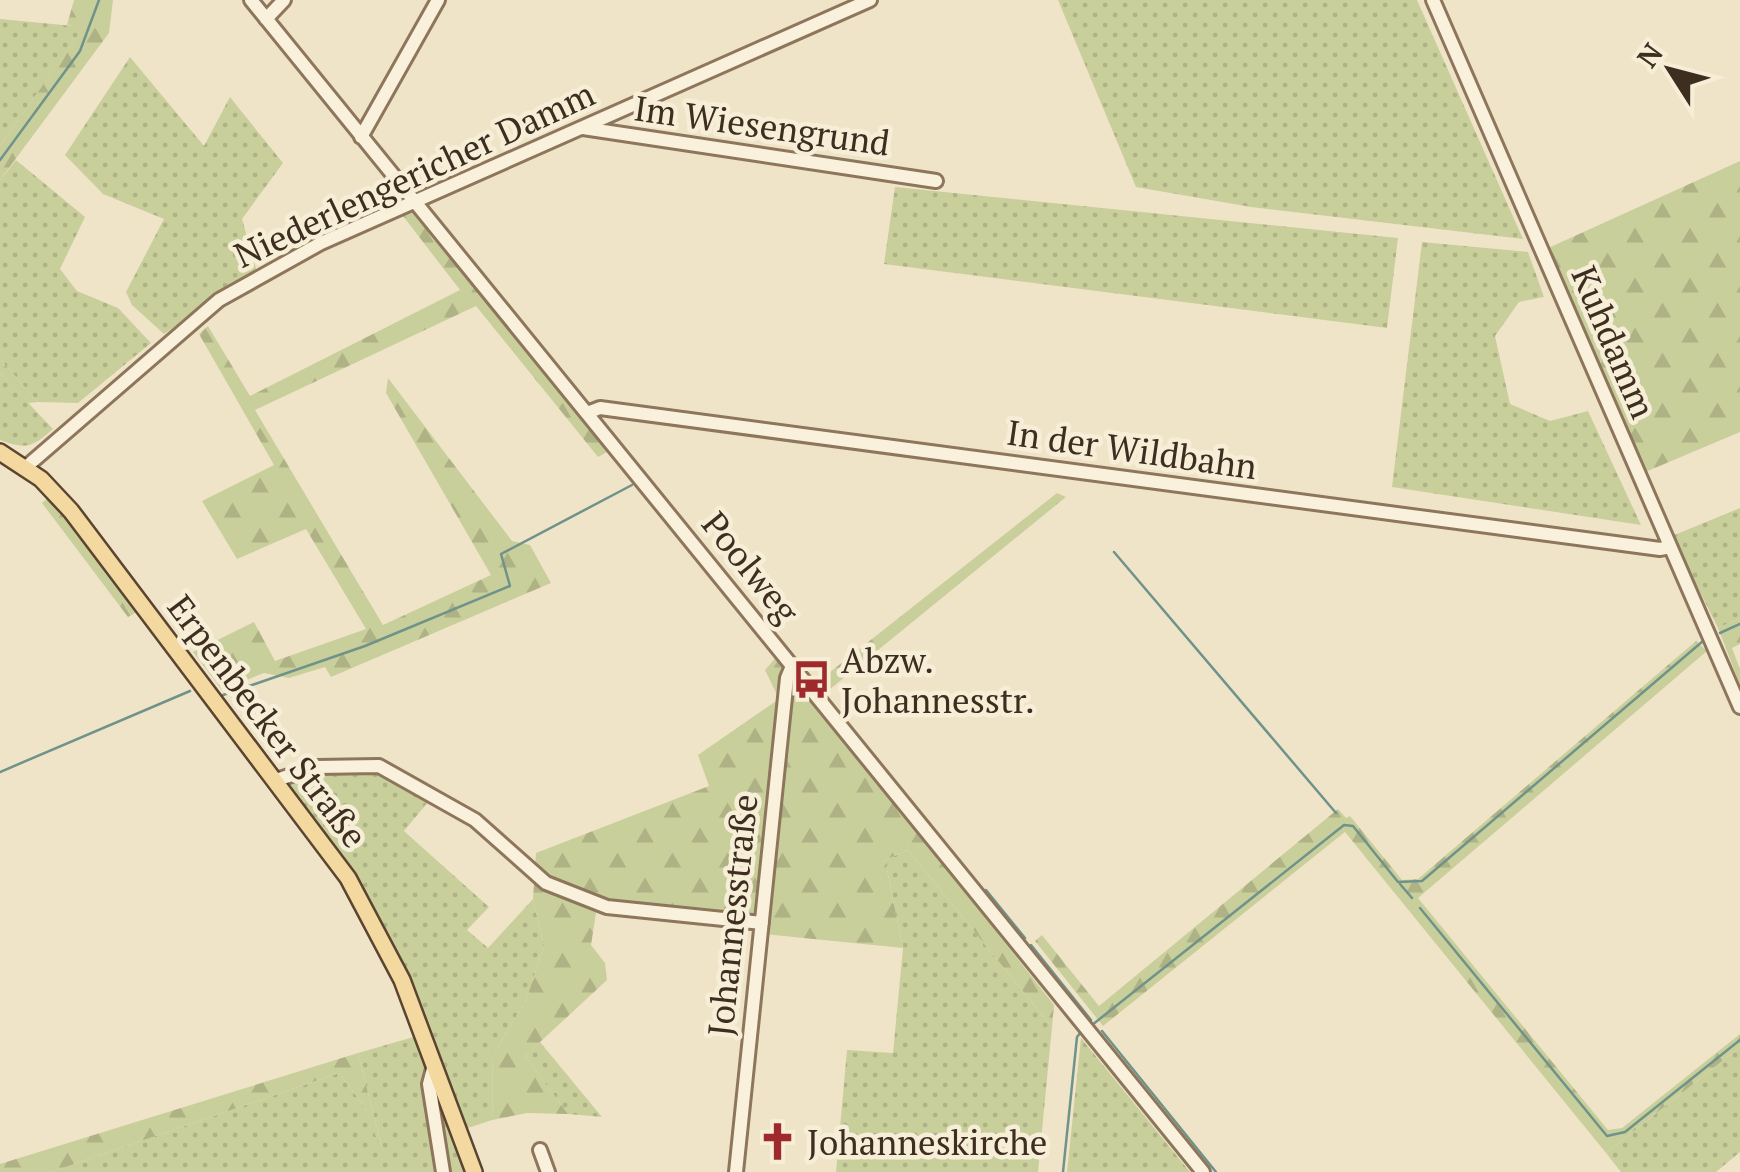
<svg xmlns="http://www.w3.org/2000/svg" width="1740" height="1172" viewBox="0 0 1740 1172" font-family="'PT Serif',serif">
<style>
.grass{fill:url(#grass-dots)}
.forest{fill:url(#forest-firs)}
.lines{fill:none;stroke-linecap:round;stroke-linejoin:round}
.stream{stroke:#6f938a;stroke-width:2.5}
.minor-casing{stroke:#8d765c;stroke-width:18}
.major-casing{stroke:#5b4430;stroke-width:20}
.minor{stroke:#faf1dc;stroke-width:12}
.major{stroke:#f3d9a0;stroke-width:15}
.labels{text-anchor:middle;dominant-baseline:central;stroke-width:9;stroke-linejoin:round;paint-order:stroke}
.street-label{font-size:35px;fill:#3d2e20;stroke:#f7eed8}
.poi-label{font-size:35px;fill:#3d2e20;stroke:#f7eed8;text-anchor:start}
</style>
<defs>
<pattern id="grass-dots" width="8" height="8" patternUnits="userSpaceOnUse" patternTransform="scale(2.5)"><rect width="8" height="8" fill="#c9cf9b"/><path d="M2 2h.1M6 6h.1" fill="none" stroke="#aeb285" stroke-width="1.8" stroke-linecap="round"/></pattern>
<pattern id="forest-firs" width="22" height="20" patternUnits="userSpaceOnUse" patternTransform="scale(2.5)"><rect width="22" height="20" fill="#c9cf9b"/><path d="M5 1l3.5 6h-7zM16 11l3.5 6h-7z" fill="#aeb285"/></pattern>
</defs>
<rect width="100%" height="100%" fill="#f0e4c8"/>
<path class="grass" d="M1058 0H1417L1523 239 1251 207 1136 187Z
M0 19 84 27 0 146Z
M130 57 204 146 230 97 283 163 242 219 257 272 164 334 132 305 126 292 164 219 103 194 65 155Z
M16 160 85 217 60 269 77 291 118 308 151 343 78 403 38 402 0 359V180Z
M895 187 1398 238 1387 328 884 264Z
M1422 242 1528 252 1544 297 1519 302 1495 336 1510 404 1550 421 1588 411 1641 525 1392 487Z
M0 373 53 429C33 447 26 450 0 440Z
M1740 508V618L1718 628 1672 536Z
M350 769C381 773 403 782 428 802L404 831 489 907 467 930 488 948 533 899 544 946 526 1000 493 1055 492 1120 465 1129 408 975 353 875 287 783Z
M908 850 1052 1027 1038 1172H836L847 1050 893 1053 903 948 885 860Z
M417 1036C432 1077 431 1127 438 1172H51L339 1073 364 1106 382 1148 358 1053Z
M1081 1038 1190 1172H1067Z
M540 1042 602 1117 568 1114 525 1056Z
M1740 1047V1152L1716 1172H1621L1606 1153Z
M436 1080 467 1172H447Z"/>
<path class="forest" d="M74 0H113L109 33 0 180V146L83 28 67 25Z
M1740 161V432L1643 473 1546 249Z
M414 210 609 451 598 457 476 306 255 410 383 625 491 575 386 393 388 378 512 541 530 545 551 583 331 677 325 667 289 678 264 673 222 690 193 652 254 622 275 661 366 629 306 529 237 559 202 501 274 465 199 334 208 326 250 396 460 290 403 216Z
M0 359 38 402 28 403 0 373Z
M1057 493 1066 497 829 690 820 680Z
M50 496 139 611 128 617 42 503Z
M1740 618V644L1732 648 1740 669V685L1718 628Z
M1696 641 1707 651 1418 898 1608 1130 1622 1128 1740 1034V1047L1606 1153 1345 832 1103 1026 1035 941 1042 935 1099 1006 1338 809 1346 818 1350 816 1402 880 1418 879Z
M778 655 1054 1005 1052 1027 908 850 885 860 903 948 764 934 752 917 598 900 591 945 605 963 607 980 525 1056 568 1114 527 1113 492 1120 493 1055 526 1000 544 946 533 899 536 853 709 786 698 755 779 699 765 670Z
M358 1053 385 1160 364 1106 339 1073 51 1172H0V1164Z"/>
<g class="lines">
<path class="stream" d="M0 160 80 51 99 0
M1114 552 1336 813
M1720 633 1740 624
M223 695 365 646 510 586 501 554 632 485
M0 772 190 691
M1400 884 1412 898
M986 890 1025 938
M1420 908 1607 1136 1625 1132 1740 1040
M1031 945 1091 1020
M1092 1025 1344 825 1353 826 1398 882 1422 881 1703 641
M1102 1031 1216 1172
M1063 1172 1077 1037 1081 1032"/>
<defs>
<path id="minor" d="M251 0 1203 1172
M1433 0 1740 707
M266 19 284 0
M583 128 936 181
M361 137 438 0
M587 413 600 408 1660 549 1670 547
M26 467 219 300 321 243 870 0
M276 780 317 767 379 766 475 820 546 883 607 907 762 923
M434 1065 429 1084 443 1172
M540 1150 548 1172
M736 1172 787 678 792 666"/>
<path id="major" d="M0 452 41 479 71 511 348 878 402 980 474 1172"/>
</defs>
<use href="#minor" class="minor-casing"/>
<use href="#major" class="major-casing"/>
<use href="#minor" class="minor"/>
<use href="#major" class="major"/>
</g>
<defs>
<symbol id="bus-bare" viewBox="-9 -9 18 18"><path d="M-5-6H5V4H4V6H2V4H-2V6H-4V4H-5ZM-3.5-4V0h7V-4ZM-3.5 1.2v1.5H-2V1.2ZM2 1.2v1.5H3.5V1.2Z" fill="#9e2a2b" stroke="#f7eed8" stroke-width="2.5" paint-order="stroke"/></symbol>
<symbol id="church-bare" viewBox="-9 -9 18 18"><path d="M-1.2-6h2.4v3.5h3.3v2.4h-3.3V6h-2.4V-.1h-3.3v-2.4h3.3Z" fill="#9e2a2b" stroke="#f7eed8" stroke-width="2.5" paint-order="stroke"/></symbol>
</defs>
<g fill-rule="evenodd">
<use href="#bus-bare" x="784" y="652" width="55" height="55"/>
<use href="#church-bare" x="750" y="1114" width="55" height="55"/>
</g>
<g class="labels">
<g class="street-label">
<text transform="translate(762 125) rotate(8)">Im Wiesengrund</text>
<text transform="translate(414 174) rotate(-25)">Niederlengericher Damm</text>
<text transform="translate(1614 342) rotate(67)">Kuhdamm</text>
<text transform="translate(1132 449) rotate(8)">In der Wildbahn</text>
<text transform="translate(751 567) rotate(51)">Poolweg</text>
<text transform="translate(268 721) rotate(53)">Erpenbecker Straße</text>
<text transform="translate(732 915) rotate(-84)">Johannesstraße</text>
</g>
<g class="poi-label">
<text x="841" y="660">Abzw.<tspan x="841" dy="40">Johannesstr.</tspan></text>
<text x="807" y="1142">Johanneskirche</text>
</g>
</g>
<g transform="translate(1670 70) rotate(306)" stroke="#f7eed8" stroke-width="8" paint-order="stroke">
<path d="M0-8L18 38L0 25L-18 38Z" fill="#3d2e20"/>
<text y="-15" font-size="28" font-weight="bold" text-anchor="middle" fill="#3d2e20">N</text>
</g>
</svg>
